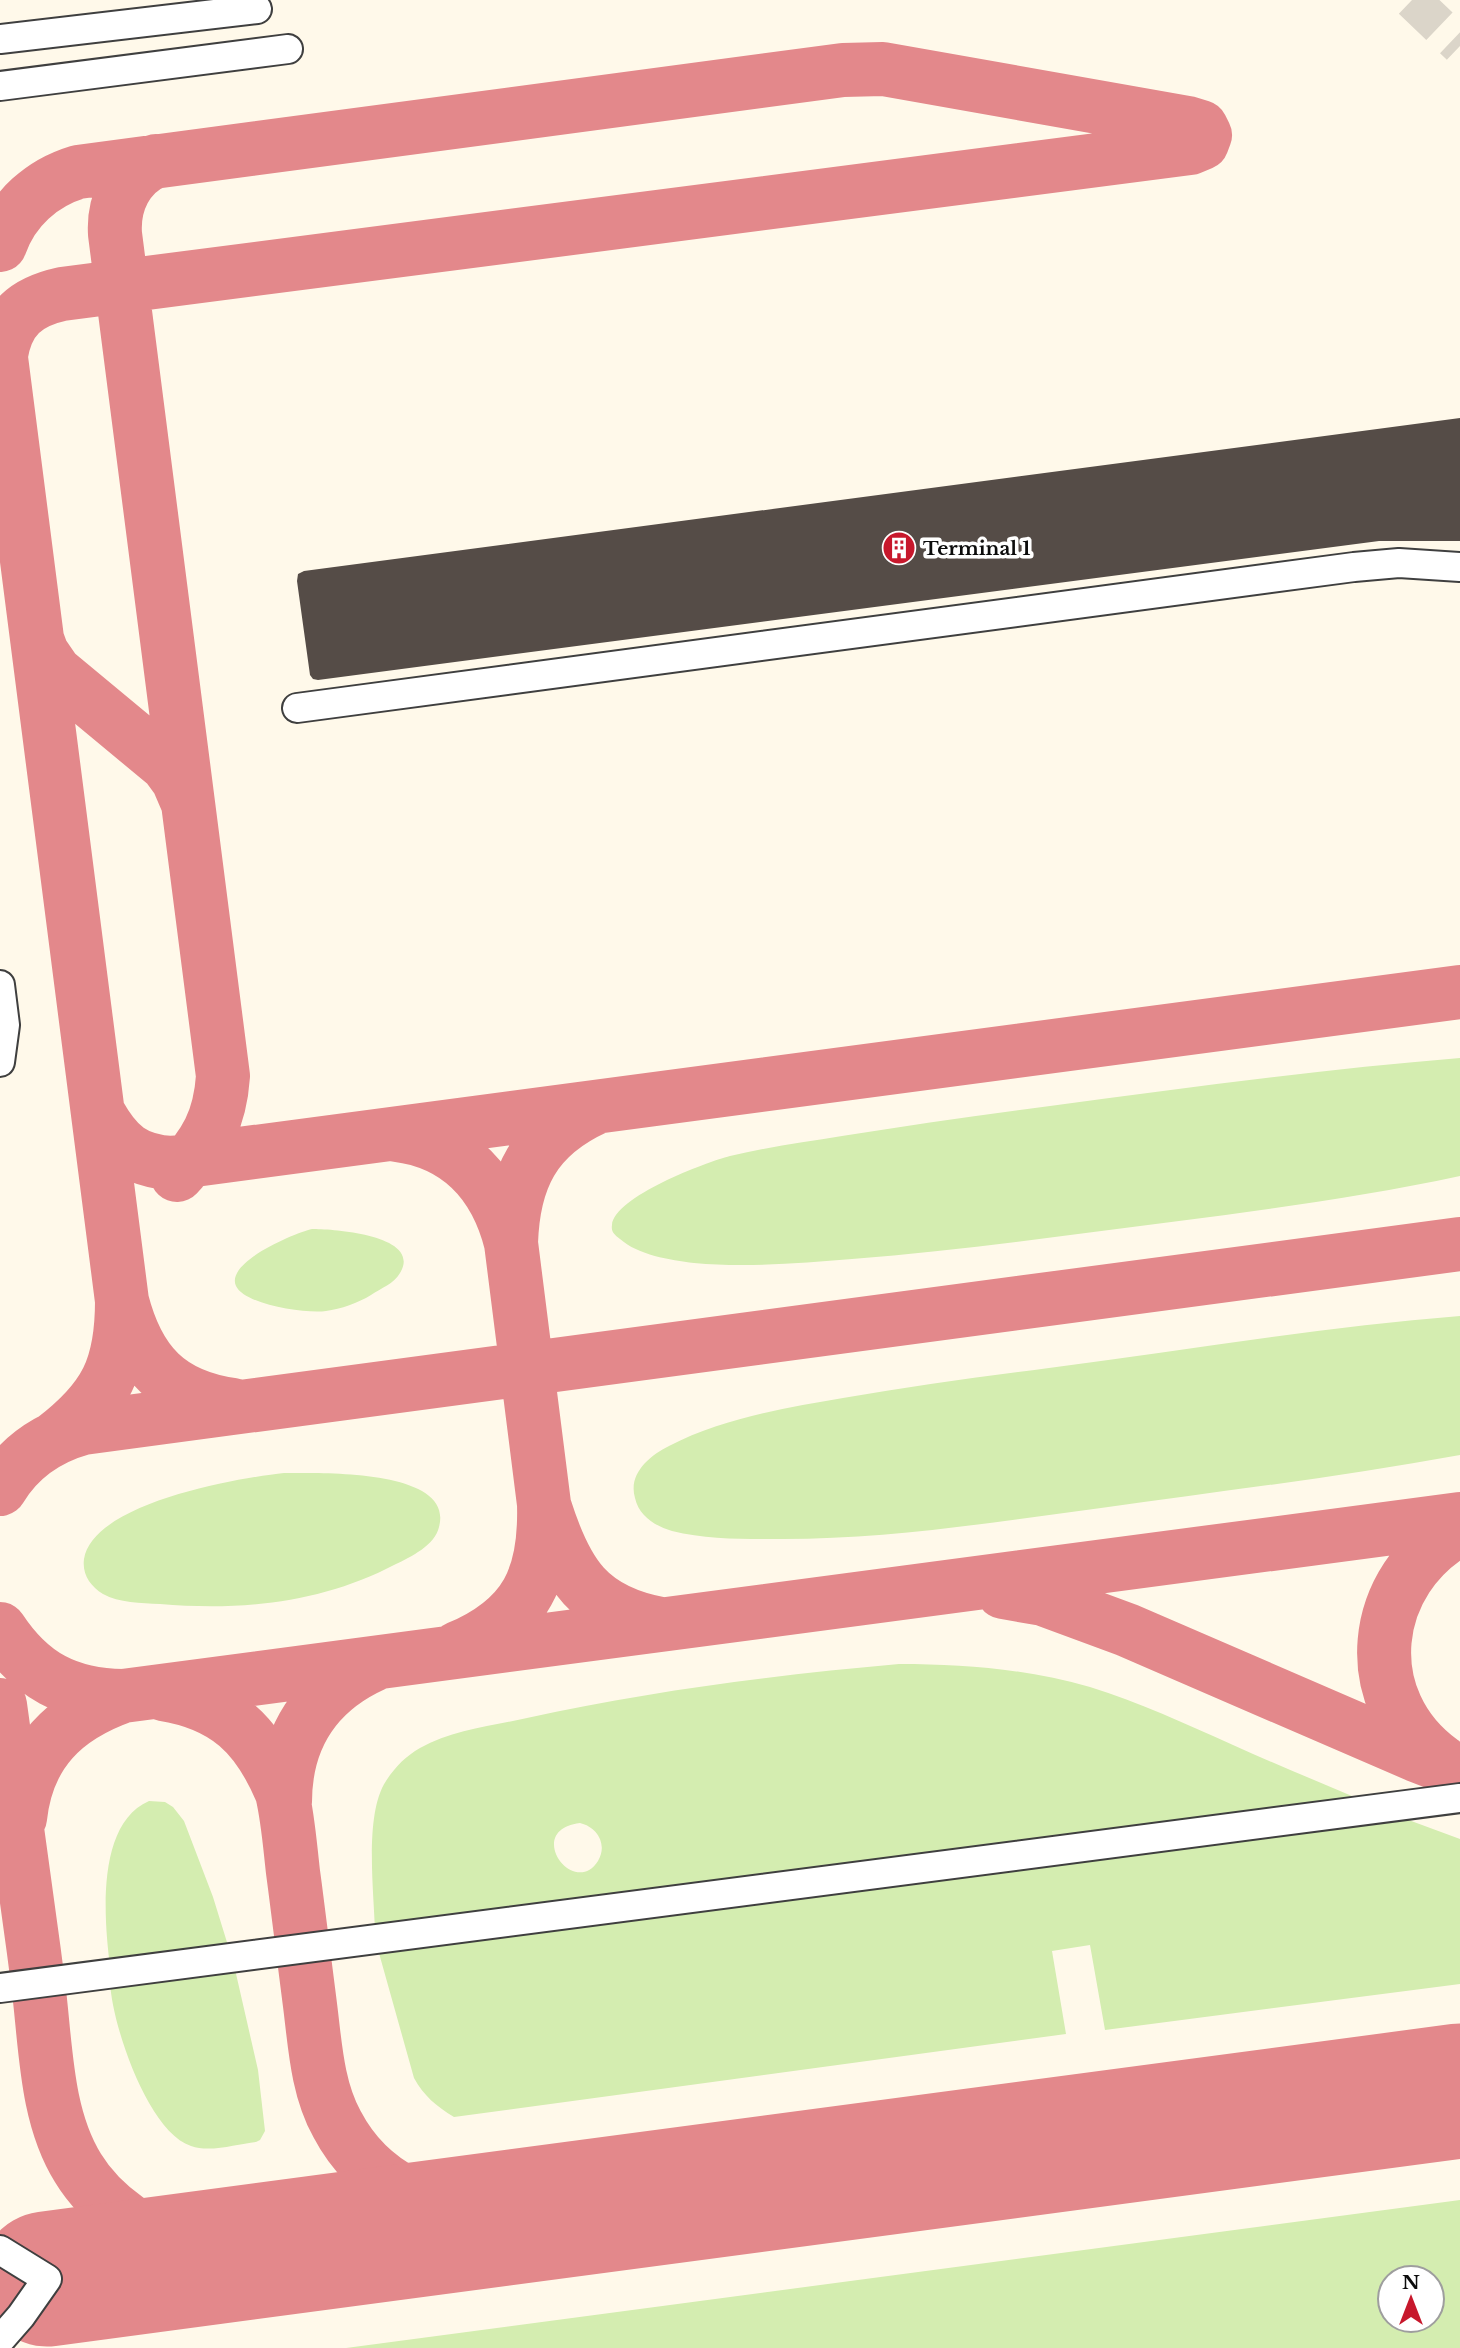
<svg xmlns="http://www.w3.org/2000/svg" width="1460" height="2348" viewBox="0 0 1460 2348" font-family="'Libre Baskerville',serif">
<style>
.green{fill:#d4edb0;fill-rule:evenodd}
.lines{fill:none;stroke-linecap:round;stroke-linejoin:round}
.taxiway{stroke:#e3888b;stroke-width:54}
.runway{stroke:#e3888b;stroke-width:135}
.building{fill:#554c47}
.highway-tunnel{stroke:#dbd5c9;stroke-width:38;stroke-dasharray:38 19;stroke-linecap:butt}
.minor-casing{stroke:#3f3f3f;stroke-width:32}
.minor{stroke:#fff;stroke-width:28}
.labels{text-anchor:middle;dominant-baseline:central;stroke-width:7;stroke-linejoin:round;paint-order:stroke}
.poi-label{font-size:19px;font-weight:bold;fill:#0c0c0c;stroke:#fff;text-anchor:start}
</style>
<rect width="100%" height="100%" fill="#fff9ea"/>
<path class="green" d="M1460 1058V1176C1334 1203 1206 1217 1078 1234 1003 1244 928 1253 852 1259 800 1263 746 1268 694 1263 670 1260 638 1255 620 1239 614 1234 611 1232 612 1225 614 1197 706 1162 730 1156 767 1147 805 1142 842 1136 911 1125 981 1115 1050 1106 1187 1088 1323 1069 1460 1058Z
M312 1229C333 1229 423 1235 400 1273 394 1284 381 1288 371 1295 358 1303 341 1309 326 1311 307 1314 245 1305 236 1286 225 1262 295 1233 312 1229Z
M1460 1316V1455C1341 1477 1221 1491 1101 1508 995 1522 890 1539 783 1539 746 1539 708 1540 672 1531 655 1526 639 1516 635 1498 628 1474 649 1456 669 1446 723 1418 785 1408 843 1398 912 1386 980 1377 1049 1368 1185 1350 1322 1327 1460 1316Z
M284 1473C318 1473 455 1468 439 1527 435 1545 411 1557 396 1564 322 1603 241 1611 160 1604 141 1603 119 1603 103 1594 90 1586 82 1574 84 1559 93 1503 237 1478 284 1473Z
M899 1664C964 1664 1027 1669 1090 1687 1139 1702 1186 1724 1233 1745 1277 1765 1322 1783 1366 1802L375 1932C374 1892 364 1814 386 1781 395 1767 406 1756 420 1748 452 1730 492 1726 527 1718 649 1691 775 1675 899 1664ZM580 1823C597 1827 608 1844 598 1861 574 1899 523 1830 580 1823Z
M149 1801 165 1802 173 1807 184 1821 213 1897 230 1952 110 1966C104 1919 96 1824 149 1801Z
M1395 1815 1460 1839V1984L1105 2030 1090 1945 1052 1951 1066 2034 454 2117C436 2106 424 2096 414 2078L377 1946Z
M234 1965 258 2070 265 2131 260 2140 256 2142C237 2144 210 2153 191 2146 148 2132 112 2025 110 1982Z
M1460 2200V2348H346ZM1390 2278H1432V2320H1390Z"/>
<g class="lines">
<path class="taxiway" d="M156 161C127 173 113 203 115 234L223 1076C220 1120 206 1144 177 1175
M0 245C13 208 42 183 78 172L843 70 883 69 1188 123 1201 127 1205 135 1202 143 1190 148 62 294C26 302 7 318 1 355
M0 350 122 1301C122 1367 106 1399 54 1439
M38 642 42 653 55 672 167 765 178 780 187 801
M99 1114C117 1146 134 1161 172 1163L1460 992
M397 1135C460 1143 496 1184 511 1243L544 1504C546 1576 527 1619 458 1648
M511 1243C513 1179 534 1136 595 1108
M122 1301C138 1363 169 1396 233 1405
M0 1489C19 1457 47 1438 83 1428L1460 1244
M545 1508C566 1574 589 1611 661 1624
M1003 1592 1043 1599 1127 1630 1416 1755 1460 1772
M0 1629C31 1676 68 1695 123 1696L1460 1519
M163 1694C226 1704 258 1735 282 1793 288 1818 290 1846 293 1872 299 1916 304 1960 310 2005 315 2044 317 2088 337 2124 371 2189 432 2210 500 2219
M0 1705C13 1797 26 1890 38 1983 46 2044 45 2115 78 2168 101 2206 149 2240 192 2250 205 2253 220 2253 234 2254
M1442 1762C1356 1700 1369 1579 1460 1529
M285 1802C285 1738 316 1691 373 1665
M20 1818C27 1753 64 1717 123 1696"/>
<path class="runway" d="M47 2279 1460 2091"/>
</g>
<path class="building" d="M1460 418V541H1379L318 680 313 679 310 675 297 581 298 574 304 571Z"/>
<g class="lines">
<path class="highway-tunnel" d="M1412 0 1460 46"/>
<defs>
<path id="minor" d="M0 39 257 9
M0 86 288 49
M297 708 1354 567 1399 563 1460 567
M0 985 5 1025 0 1062
M0 1988 1460 1798
M0 2250 47 2279 21 2316 0 2340"/>
</defs>
<use href="#minor" class="minor-casing"/>
<use href="#minor" class="minor"/>
</g>
<defs>
<symbol id="building-disc" viewBox="-11 -11 22 22"><circle r="9.5" fill="#c7182c" stroke="#fff"/><path d="M-4-6H4V6H1V3H-1V6H-4ZM-2.5-4.3h1.7v1.8h-1.7ZM.8-4.3h1.7v1.8H.8ZM-2.5-1h1.7V.8h-1.7ZM.8-1h1.7V.8H.8Z" fill="#fff"/></symbol>
</defs>
<g fill-rule="evenodd">
<use href="#building-disc" x="880" y="529" width="38" height="38"/>
</g>
<g class="labels">
<g class="poi-label">
<text x="923" y="548">Terminal 1</text>
</g>
</g>
<g transform="translate(1411 2299)"><circle r="33" fill="#ffffff" stroke="#9e9e9e" stroke-width="2"/>
<path d="M0-5L12 26L0 18L-12 26Z" fill="#c7182c"/>
<text y="-10" font-size="19" font-weight="bold" text-anchor="middle" fill="#0c0c0c">N</text>
</g>
</svg>
